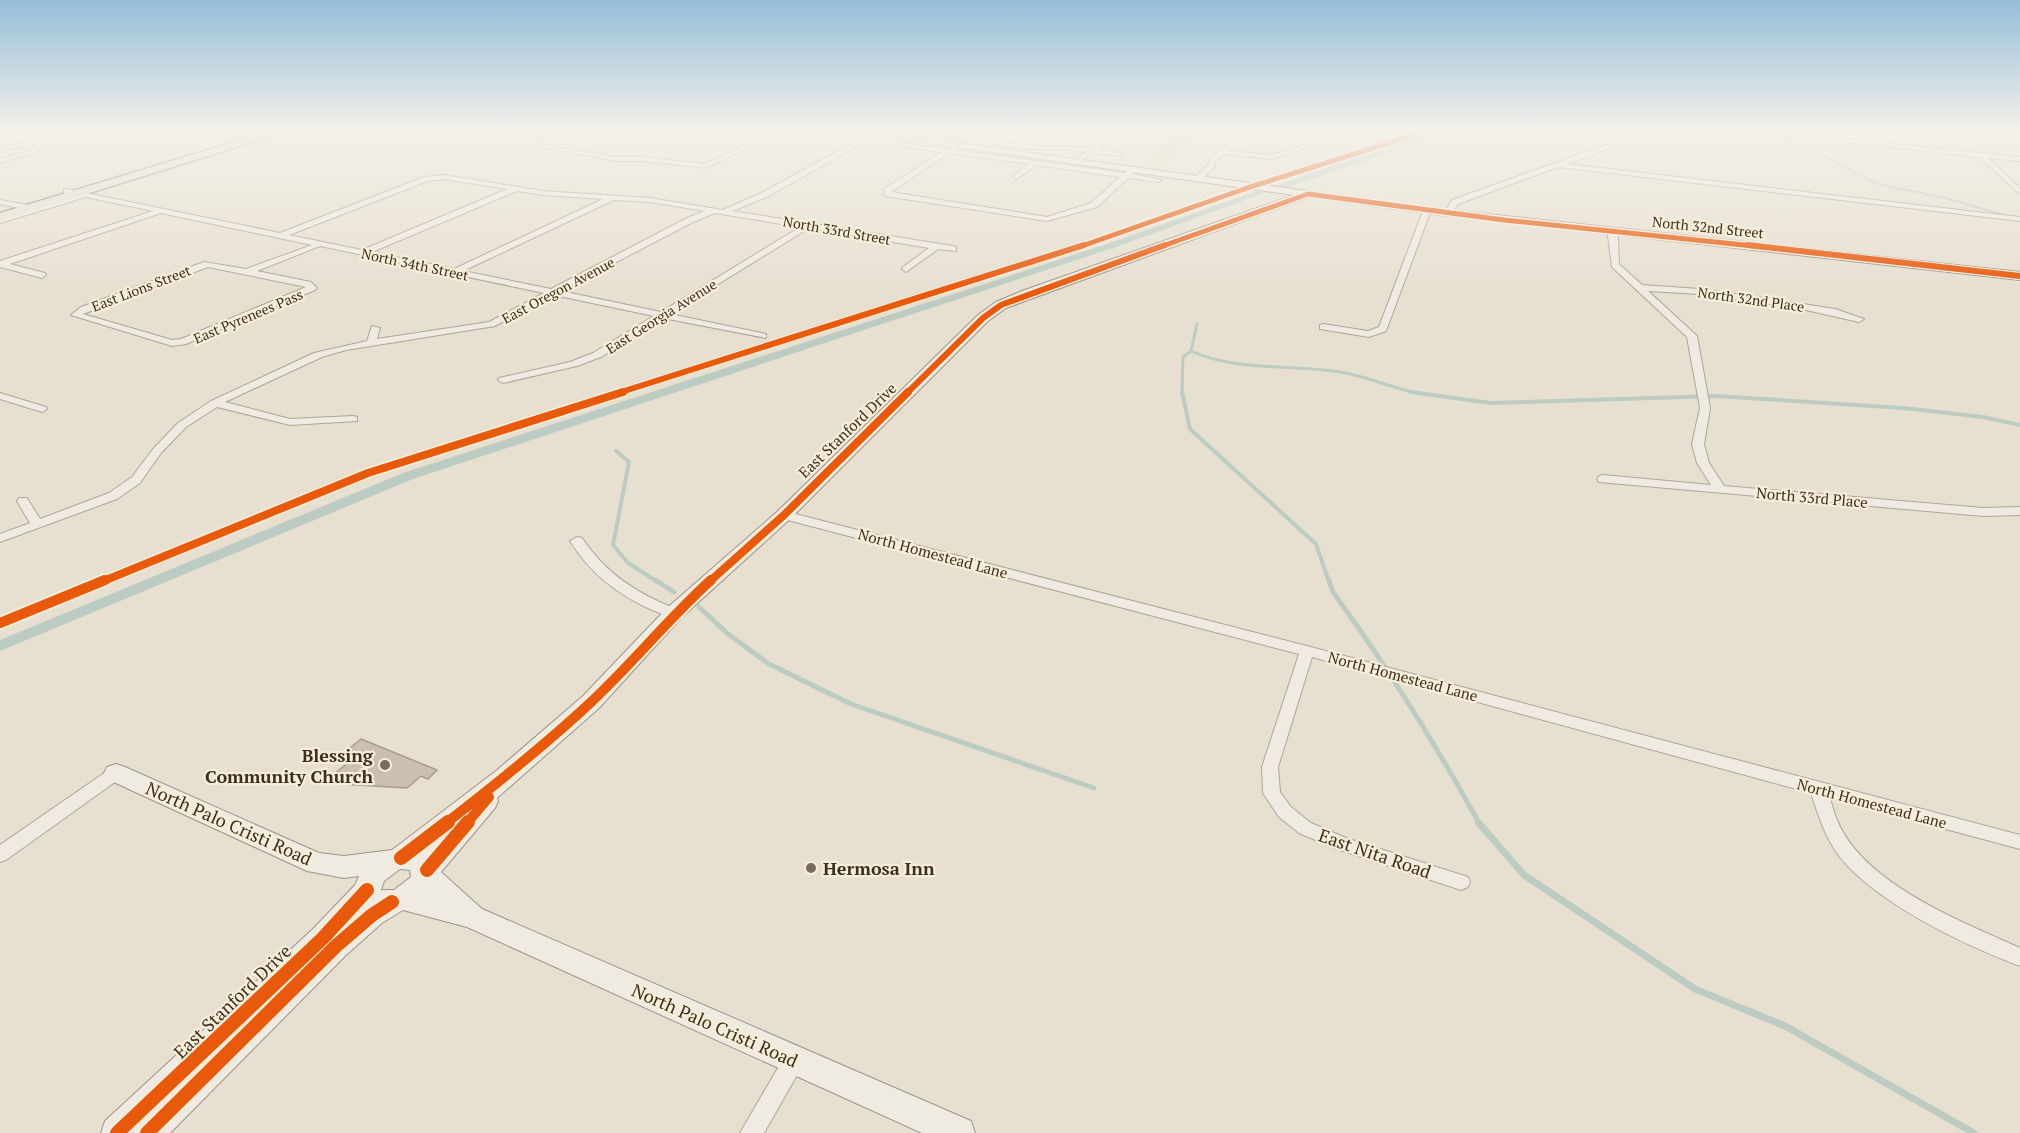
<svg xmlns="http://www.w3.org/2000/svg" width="2020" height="1133" viewBox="0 0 2020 1133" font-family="'PT Serif',serif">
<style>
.green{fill:#d6d7b3}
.water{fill:#bcccc2}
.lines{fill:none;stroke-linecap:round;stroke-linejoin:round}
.stream-far4{stroke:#bcccc2;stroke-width:2}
.stream-far3{stroke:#bcccc2;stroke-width:3}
.stream-far2{stroke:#bcccc2;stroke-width:4}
.stream-far1{stroke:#bcccc2;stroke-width:5}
.stream{stroke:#bcccc2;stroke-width:7}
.canal{fill:#bcccc2;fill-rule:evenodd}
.building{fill:#cbbfb2;stroke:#a89c90;stroke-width:1.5}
.street-casing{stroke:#ada599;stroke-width:2}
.secondary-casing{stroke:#9c958a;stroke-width:2}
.primary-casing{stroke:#928b80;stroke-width:3}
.street{fill:#efebe3;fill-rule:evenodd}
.secondary{fill:#efebe3;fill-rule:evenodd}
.primary{fill:#e6e1d4;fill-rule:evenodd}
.cycleway-far4-casing{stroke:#f7eed8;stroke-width:8}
.cycleway-far3-casing{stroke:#f7eed8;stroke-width:8}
.cycleway-far2-casing{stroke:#f7eed8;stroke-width:11}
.cycleway-far1-casing{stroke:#f7eed8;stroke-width:14}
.cycleway-casing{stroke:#f7eed8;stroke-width:17}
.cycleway-far4{stroke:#e8590c;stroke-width:5}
.cycleway-far3{stroke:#e8590c;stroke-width:6}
.cycleway-far2{stroke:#e8590c;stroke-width:8}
.cycleway-far1{stroke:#e8590c;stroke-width:10}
.cycleway{stroke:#e8590c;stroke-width:14}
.poi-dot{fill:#786c5e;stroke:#f7eed8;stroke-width:2}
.labels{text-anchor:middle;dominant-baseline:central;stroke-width:4.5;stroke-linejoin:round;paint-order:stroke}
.far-street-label{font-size:14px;fill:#3d2e20;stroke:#f7eed8}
.street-label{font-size:15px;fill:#3d2e20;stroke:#f7eed8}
.near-poi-label{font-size:18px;font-weight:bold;fill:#3d2e20;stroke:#f7eed8;text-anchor:end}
.near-street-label{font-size:18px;fill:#3d2e20;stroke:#f7eed8}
</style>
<rect width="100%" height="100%" fill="#e7e0d1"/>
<path class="green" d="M1170 131H1211L1161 167 1145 165 1155 153 1152 149Z"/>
<path class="water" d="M1178 131H1205L1175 151 1158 150Z"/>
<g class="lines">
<path class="stream-far4" d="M1747 131 1770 140 1803 145 1877 184 1946 198 2020 220"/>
<path class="stream-far3" d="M1191 351C1240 373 1294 363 1346 373 1370 378 1393 388 1417 393
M1182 393 1183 357 1191 351 1197 324"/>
<path class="stream-far2" d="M1182 392 1190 429 1316 544 1329 582
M1411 392 1491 403 1716 396 1903 408 1983 417 2020 425
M616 451 629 462 613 545 628 563 658 582"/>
<path class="stream-far1" d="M655 580 674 592
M1329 580 1333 592C1387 666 1435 743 1479 823
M699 607 728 634 769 664 851 704 1094 788"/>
<path class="stream" d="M1478 822 1524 875 1695 989 1785 1026 1974 1133"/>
<path class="canal" d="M1447 131H1459L1283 188 1276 186 1344 161Z
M1257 191 1264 193 1119 246 413 479 0 651V640L403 473 1113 242Z"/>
</g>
<path class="building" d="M361 739 437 770 428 779 421 776 407 788 340 784 328 779 350 761 340 756Z"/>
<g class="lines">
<defs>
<path id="street" d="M546 131H556L531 143 617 157H643L705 164 774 131H783L706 168 643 161H617L524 144 527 140Z
M815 131 947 149 956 144 959 146 955 150 1124 173 1132 168 1136 170 1132 174 1162 180 1158 182 1128 178 1097 207 1047 221 885 196 884 189 942 152 865 142 767 197 732 211 953 246 956 247V251L938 249 906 272 902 269 903 267 929 248 809 228 670 314 766 334V338L663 318 601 357 577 366 503 383 498 380 499 378 570 362 593 353 654 316 554 295 495 326 346 350 322 357 225 402 290 419 353 416 357 417V421L290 425 217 407 186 427 161 453 140 483 117 499 0 542V534L30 523 17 501 19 498H27L40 519 109 493 132 477 153 449 178 423 211 401 314 353 367 341 372 326 380 328 377 339 489 322 544 293 320 246 257 271 311 282 317 288 315 290 186 344 172 346 71 315 81 307 204 262 246 269 312 245 161 213 10 264 45 273 46 275 42 278 0 267V261L153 211 86 197 0 223V218L28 210 0 204V200L33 206 34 208 77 195 64 193V189H67L280 233 424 177 444 175 543 191 650 198 723 210 761 193 857 141 817 135 814 133ZM949 153 1029 164 1014 175 1013 177 1017 179 1036 165 1120 177 1091 203 1047 217 891 192ZM444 179 507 189 362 250 289 235 428 181ZM517 191 543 195 603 199 454 269 372 252ZM614 200 650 202 705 211 687 218 551 289 463 271ZM715 213 800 227 661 312 561 291 693 222ZM208 267 306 287 181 339 172 340 83 314Z
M905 131C944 131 982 140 1021 145 1044 147 1068 146 1091 148L1116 131H1124L1099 149 1124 154 1121 156 1093 153 1074 165 1070 163 1072 162 1086 152 1060 149H1024Z
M1245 131H1253L1229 151 1271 155 1338 135 1334 131H1341L1346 136 1271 159 1224 154 1215 161 1214 167 1201 181H1195V177L1208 165 1210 159Z
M1644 131H1654L1567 164 2020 217V221L1558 167 1458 204 1451 215 1444 213 1452 200Z
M1741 131H1768L2020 157V161L1988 158 2020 188V194L1979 157Z
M25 143 40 151 0 163V159L31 151 24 147 0 150V146Z
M1424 208 1431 210 1386 331 1369 337 1320 329V325L1323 324 1368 331 1379 327Z
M1607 228H1613L1618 237 1619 264 1642 285 1700 289 1797 303 1835 309 1864 319 1859 322 1797 308 1700 294 1648 291 1697 336 1710 408 1704 444 1709 463 1724 486 1983 508 2020 507V515L1983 516 1599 482 1597 479 1599 476 1603 475 1711 485 1697 463 1692 444 1700 408 1687 337 1612 267Z
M0 393 46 407 47 409 42 412 0 399Z
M784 511 1307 646 2020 835V849L1830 798C1832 805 1834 813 1837 820 1863 884 1961 921 2020 948V966C1964 945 1876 903 1839 856 1825 837 1818 815 1811 793L1312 657 1278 767 1280 792 1291 807 1311 823 1346 838 1468 877 1470 882 1468 887 1461 890 1334 848 1299 833 1279 817 1263 793 1262 767 1299 654 780 518 778 515 780 512Z
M577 537 582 538C606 574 639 595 679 610L681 613 679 616C670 619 661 613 652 610 618 595 590 573 570 541Z
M116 767 122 769 124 773 122 777 6 860 0 862V845L110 769Z
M794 1051 802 1054 805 1061 764 1133H740L786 1054Z"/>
<path id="secondary" d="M843 131H871L1432 208 2020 272V280L1432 214 1309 197 1006 308 988 321 790 519 681 618 599 708 497 798 498 801 495 808 441 872 482 909 971 1121 975 1133H922L467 927 403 910 382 923 346 955 170 1133H101L105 1121 313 929 355 885 359 876 344 878 307 871 107 779 104 773 107 767 116 764 125 767 319 853 344 856 392 850 496 771 583 696 667 608 778 511 978 315 996 302 1022 291 1294 195ZM400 869 410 870 411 877 394 890H381L384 881Z"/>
<path id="primary" d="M270 131H288L0 221V213Z"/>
</defs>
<use href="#street" class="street-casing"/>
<use href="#secondary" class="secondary-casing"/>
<use href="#primary" class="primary-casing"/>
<use href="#street" class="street"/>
<use href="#secondary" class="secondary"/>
<use href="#primary" class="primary"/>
<defs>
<path id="cycleway-far4" d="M1079 247 1250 187 1427 131
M1160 247 1308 194 1504 220 1763 247"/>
<path id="cycleway-far3" d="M1748 245 2020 276
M618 393 1084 245
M907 393 983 318 1001 305 1165 245"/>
<path id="cycleway-far2" d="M101 582 368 473 623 392
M709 582 784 515 908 392"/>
<path id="cycleway-far1" d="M0 623 105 580
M446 823C495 785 544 746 589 704 632 664 668 619 711 580
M467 823 489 797"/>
<path id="cycleway" d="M401 858 448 822
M427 870 468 822
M117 1133 323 938 367 890
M147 1133 336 946 372 915 392 902"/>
</defs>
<use href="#cycleway-far4" class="cycleway-far4-casing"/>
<use href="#cycleway-far3" class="cycleway-far3-casing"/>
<use href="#cycleway-far2" class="cycleway-far2-casing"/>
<use href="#cycleway-far1" class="cycleway-far1-casing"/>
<use href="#cycleway" class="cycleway-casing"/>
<use href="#cycleway-far4" class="cycleway-far4"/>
<use href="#cycleway-far3" class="cycleway-far3"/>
<use href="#cycleway-far2" class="cycleway-far2"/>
<use href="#cycleway-far1" class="cycleway-far1"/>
<use href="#cycleway" class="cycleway"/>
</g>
<linearGradient id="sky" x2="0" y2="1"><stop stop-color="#96bed9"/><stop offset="0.45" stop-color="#f4f1ea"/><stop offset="1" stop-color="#f4f1ea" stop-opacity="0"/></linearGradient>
<rect width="2020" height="290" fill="url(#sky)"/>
<g class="poi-dot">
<circle cx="385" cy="765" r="6"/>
<circle cx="811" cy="868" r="6"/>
</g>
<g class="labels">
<g class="far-street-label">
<text transform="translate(1708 227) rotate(6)">North 32nd Street</text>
<text transform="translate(837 230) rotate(10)">North 33rd Street</text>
<text transform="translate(415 264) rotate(12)">North 34th Street</text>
<text transform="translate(141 288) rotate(-21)">East Lions Street</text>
<text transform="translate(558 290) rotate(-28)">East Oregon Avenue</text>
<text transform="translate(1751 299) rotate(8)">North 32nd Place</text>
<text transform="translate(248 316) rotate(-23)">East Pyrenees Pass</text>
<text transform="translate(661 316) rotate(-32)">East Georgia Avenue</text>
</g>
<g class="street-label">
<text transform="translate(847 430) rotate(-44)">East Stanford Drive</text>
<text transform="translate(1812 497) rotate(5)">North 33rd Place</text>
<text transform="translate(933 553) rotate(15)">North Homestead Lane</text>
<text transform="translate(1403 676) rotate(15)">North Homestead Lane</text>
<text transform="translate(1872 803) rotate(15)">North Homestead Lane</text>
</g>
<g class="near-poi-label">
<text x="373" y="755">Blessing<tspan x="373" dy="21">Community Church</tspan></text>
<text x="823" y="868" text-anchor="start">Hermosa Inn</text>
</g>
<g class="near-street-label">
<text transform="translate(229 823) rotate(24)">North Palo Cristi Road</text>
<text transform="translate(1375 853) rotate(19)">East Nita Road</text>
<text transform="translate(232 1001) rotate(-44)">East Stanford Drive</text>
<text transform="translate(715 1025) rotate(24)">North Palo Cristi Road</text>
</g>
</g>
</svg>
